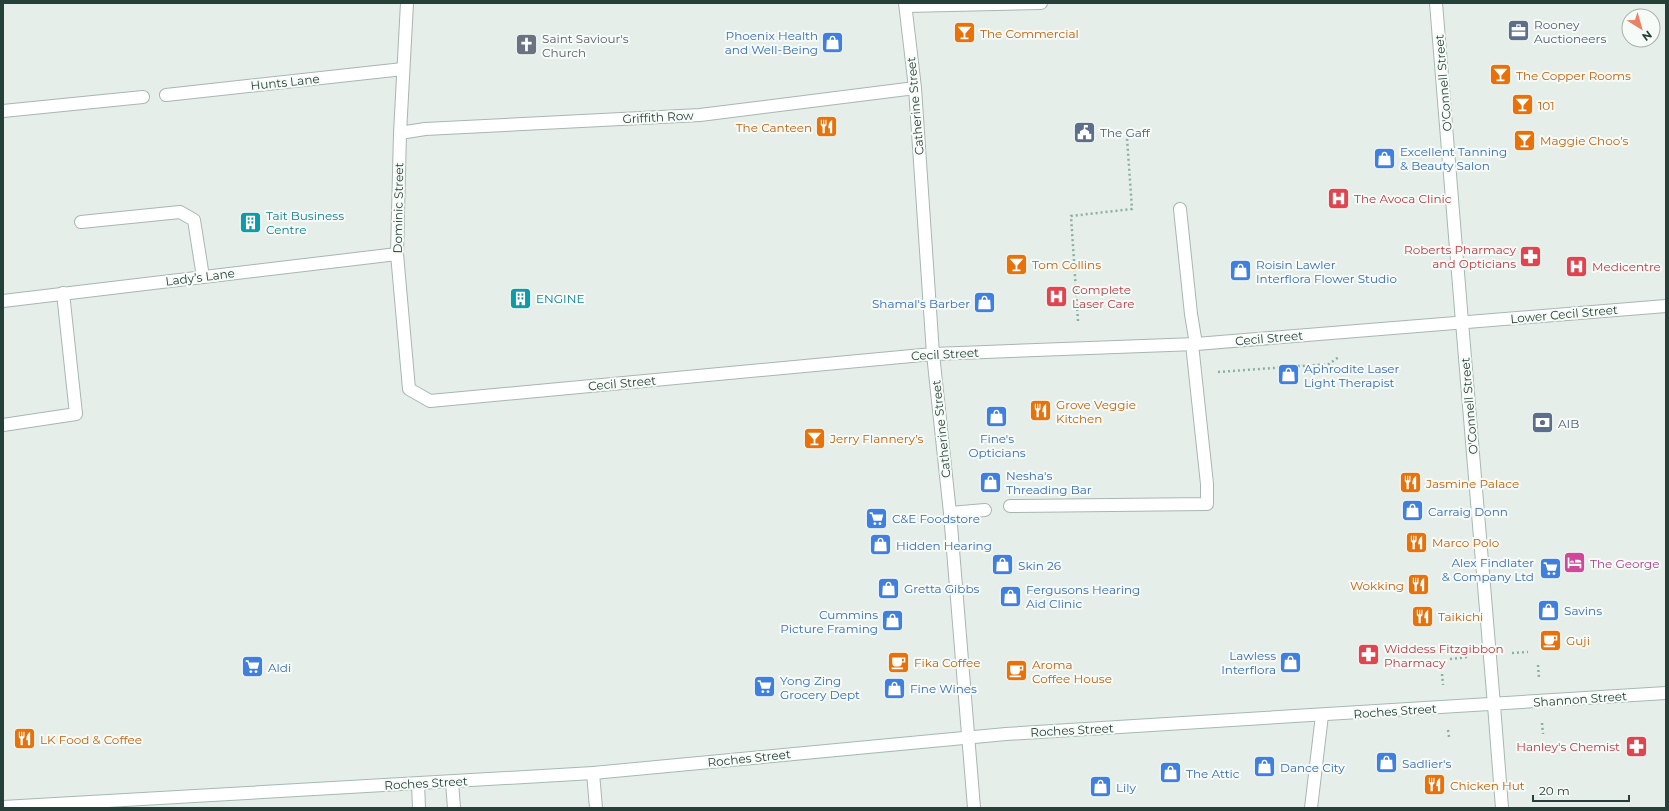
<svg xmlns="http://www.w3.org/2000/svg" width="1669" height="811" viewBox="0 0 1669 811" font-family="Montserrat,sans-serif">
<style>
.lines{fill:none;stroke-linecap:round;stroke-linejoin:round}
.lane-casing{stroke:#a8b6b1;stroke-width:14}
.street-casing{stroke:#a8b6b1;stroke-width:14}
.secondary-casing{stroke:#a4bab1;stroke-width:14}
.path{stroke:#88b1a2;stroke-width:2.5;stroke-dasharray:2 3;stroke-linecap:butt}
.lane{stroke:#fff;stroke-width:12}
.street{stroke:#fff;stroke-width:12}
.secondary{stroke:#fff;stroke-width:12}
.labels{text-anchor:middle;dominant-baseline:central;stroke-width:4;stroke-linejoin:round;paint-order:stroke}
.service-label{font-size:12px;fill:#4e5e75;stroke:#f7fbf8;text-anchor:start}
.food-label{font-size:12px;fill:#c56008;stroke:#f7fbf8;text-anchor:start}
.shop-label{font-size:12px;fill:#366cbe;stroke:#f7fbf8;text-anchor:start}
.worship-label{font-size:12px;fill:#5b616d;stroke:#f7fbf8;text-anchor:start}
.street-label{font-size:12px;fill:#254038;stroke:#f7fbf8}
.health-label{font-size:12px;fill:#be3a42;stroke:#f7fbf8;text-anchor:start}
.culture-label{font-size:12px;fill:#0d838f;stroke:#f7fbf8;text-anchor:start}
.hotel-label{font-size:12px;fill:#b23c85;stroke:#f7fbf8;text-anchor:start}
</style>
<rect width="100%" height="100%" fill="#e6eeea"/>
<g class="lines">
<defs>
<path id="lane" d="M906 6 1041 3
M166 95 403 69
M3 111 143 97
M1180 209 1191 314 1196 344
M81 222 180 212 194 220 203 277
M3 425 76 414 63 293
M1010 506 1207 504V484L1192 344
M950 513 985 510
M452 782 454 808
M418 784 419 808
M1311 808 1322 715"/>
<path id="street" d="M407 3 400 133 397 254 409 389 430 401 933 354 1196 344 1666 306
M905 3 915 88 933 354 950 513 974 808
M400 133 425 129 700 115 915 88
M3 301 397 254
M593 773 596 808"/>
<path id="secondary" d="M1436 3 1462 322 1494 705 1502 808
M3 807 593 773 1006 734 1666 693"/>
</defs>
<use href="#lane" class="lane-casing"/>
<use href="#street" class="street-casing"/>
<use href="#secondary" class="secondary-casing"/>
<path class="path" d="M1078 321 1071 216 1132 209 1127 138
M1218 372 1329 364 1340 356
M1512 653 1528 652
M1450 659 1468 657
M1538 665 1539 678
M1442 674 1443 685
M1542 723 1543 734
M1448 730 1449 737"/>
<use href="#lane" class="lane"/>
<use href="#street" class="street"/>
<use href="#secondary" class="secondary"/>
</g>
<defs>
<symbol id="office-square" viewBox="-11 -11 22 22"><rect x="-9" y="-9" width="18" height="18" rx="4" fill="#5c6f8a" stroke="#f7fbf8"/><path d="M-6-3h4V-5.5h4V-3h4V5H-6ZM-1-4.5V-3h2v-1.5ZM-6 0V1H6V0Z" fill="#fff"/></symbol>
<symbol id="bar-square" viewBox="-11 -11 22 22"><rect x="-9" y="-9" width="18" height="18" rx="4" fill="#e8710a" stroke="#f7fbf8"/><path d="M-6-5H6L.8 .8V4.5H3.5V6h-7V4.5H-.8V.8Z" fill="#fff"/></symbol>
<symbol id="shop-square" viewBox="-11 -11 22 22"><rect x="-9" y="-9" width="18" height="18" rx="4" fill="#3f7fe0" stroke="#f7fbf8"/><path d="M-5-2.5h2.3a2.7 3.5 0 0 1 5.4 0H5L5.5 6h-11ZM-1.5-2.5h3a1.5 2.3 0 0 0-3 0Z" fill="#fff"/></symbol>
<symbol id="church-square" viewBox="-11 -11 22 22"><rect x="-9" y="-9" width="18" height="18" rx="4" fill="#6b7280" stroke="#f7fbf8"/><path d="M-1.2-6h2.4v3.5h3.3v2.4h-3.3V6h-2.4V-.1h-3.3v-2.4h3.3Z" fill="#fff"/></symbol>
<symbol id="restaurant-square" viewBox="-11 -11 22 22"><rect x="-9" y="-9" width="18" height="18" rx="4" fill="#e8710a" stroke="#f7fbf8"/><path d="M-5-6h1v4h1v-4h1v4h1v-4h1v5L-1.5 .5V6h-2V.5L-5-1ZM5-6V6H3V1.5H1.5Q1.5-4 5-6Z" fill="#fff"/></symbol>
<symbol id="civic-square" viewBox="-11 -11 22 22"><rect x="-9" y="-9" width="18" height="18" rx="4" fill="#5c6f8a" stroke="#f7fbf8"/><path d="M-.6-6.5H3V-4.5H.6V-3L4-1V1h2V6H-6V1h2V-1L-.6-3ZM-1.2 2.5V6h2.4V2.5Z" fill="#fff"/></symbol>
<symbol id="hospital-square" viewBox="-11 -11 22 22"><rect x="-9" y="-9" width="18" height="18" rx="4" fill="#e0444e" stroke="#f7fbf8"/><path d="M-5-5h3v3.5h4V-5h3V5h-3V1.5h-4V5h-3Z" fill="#fff"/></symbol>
<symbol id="building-square" viewBox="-11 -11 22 22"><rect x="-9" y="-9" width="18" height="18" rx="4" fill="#0f9aa8" stroke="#f7fbf8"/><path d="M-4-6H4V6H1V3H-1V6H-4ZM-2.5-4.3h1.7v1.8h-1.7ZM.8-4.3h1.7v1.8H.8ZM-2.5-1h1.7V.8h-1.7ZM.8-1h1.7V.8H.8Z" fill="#fff"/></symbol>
<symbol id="pharmacy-square" viewBox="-11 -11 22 22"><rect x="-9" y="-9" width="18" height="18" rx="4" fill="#e0444e" stroke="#f7fbf8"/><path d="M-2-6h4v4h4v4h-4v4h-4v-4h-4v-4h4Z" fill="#fff"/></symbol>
<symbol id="bank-square" viewBox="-11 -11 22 22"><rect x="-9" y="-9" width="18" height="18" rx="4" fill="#5c6f8a" stroke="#f7fbf8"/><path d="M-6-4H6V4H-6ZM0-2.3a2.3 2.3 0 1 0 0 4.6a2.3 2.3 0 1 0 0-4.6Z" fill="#fff"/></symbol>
<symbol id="supermarket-square" viewBox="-11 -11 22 22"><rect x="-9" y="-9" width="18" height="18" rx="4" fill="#3f7fe0" stroke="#f7fbf8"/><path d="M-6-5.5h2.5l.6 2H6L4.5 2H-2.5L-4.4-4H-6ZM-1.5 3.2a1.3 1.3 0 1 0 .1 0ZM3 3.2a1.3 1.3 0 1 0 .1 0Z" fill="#fff"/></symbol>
<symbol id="hotel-square" viewBox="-11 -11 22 22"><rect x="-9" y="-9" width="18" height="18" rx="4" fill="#d1479c" stroke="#f7fbf8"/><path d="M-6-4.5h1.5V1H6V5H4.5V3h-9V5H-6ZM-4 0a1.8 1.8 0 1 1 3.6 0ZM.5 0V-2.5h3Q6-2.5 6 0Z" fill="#fff"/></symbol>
<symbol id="cafe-square" viewBox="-11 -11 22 22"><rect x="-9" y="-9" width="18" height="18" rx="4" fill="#e8710a" stroke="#f7fbf8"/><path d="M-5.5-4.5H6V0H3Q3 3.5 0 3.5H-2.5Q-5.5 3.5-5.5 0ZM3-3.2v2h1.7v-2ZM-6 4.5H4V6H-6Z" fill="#fff"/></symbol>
</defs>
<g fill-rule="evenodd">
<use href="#office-square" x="1506" y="18" width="25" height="25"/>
<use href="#bar-square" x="952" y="20" width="25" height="25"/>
<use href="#shop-square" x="820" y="30" width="25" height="25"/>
<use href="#church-square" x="514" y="32" width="25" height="25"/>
<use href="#bar-square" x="1488" y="62" width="25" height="25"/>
<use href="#bar-square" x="1510" y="92" width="25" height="25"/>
<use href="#restaurant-square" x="814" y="114" width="25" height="25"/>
<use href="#civic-square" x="1072" y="120" width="25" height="25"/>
<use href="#bar-square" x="1512" y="128" width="25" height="25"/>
<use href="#shop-square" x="1372" y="146" width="25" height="25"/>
<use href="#hospital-square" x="1326" y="186" width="25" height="25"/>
<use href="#building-square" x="238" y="210" width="25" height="25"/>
<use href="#pharmacy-square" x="1518" y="244" width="25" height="25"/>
<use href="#bar-square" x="1004" y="252" width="25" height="25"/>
<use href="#hospital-square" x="1564" y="254" width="25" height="25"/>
<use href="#shop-square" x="1228" y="258" width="25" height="25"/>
<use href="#hospital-square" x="1044" y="284" width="25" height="25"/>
<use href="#building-square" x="508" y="286" width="25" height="25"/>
<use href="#shop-square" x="972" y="290" width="25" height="25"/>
<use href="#shop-square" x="1276" y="362" width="25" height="25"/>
<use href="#restaurant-square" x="1028" y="398" width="25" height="25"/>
<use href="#shop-square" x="984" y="404" width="25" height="25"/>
<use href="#bank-square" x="1530" y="410" width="25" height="25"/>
<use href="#bar-square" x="802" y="426" width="25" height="25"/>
<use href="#shop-square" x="978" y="470" width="25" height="25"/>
<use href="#restaurant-square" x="1398" y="470" width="25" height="25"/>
<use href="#shop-square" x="1400" y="498" width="25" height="25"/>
<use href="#supermarket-square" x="864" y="506" width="25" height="25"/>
<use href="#restaurant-square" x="1404" y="530" width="25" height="25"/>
<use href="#shop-square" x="868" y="532" width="25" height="25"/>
<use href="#hotel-square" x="1562" y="550" width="25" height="25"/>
<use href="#shop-square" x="990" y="552" width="25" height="25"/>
<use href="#supermarket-square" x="1538" y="556" width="25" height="25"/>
<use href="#restaurant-square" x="1406" y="572" width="25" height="25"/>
<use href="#shop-square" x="876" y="576" width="25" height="25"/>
<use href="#shop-square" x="998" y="584" width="25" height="25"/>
<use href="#shop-square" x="1536" y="598" width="25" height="25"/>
<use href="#restaurant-square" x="1410" y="604" width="25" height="25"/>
<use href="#shop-square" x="880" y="608" width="25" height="25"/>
<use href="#cafe-square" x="1538" y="628" width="25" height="25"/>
<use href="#pharmacy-square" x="1356" y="642" width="25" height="25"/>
<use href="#cafe-square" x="886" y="650" width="25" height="25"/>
<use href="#shop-square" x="1278" y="650" width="25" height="25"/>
<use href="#supermarket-square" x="240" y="654" width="25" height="25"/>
<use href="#cafe-square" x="1004" y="658" width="25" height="25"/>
<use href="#supermarket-square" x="752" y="674" width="25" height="25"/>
<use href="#shop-square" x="882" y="676" width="25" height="25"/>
<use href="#restaurant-square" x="12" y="726" width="25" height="25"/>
<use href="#pharmacy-square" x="1624" y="734" width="25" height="25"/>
<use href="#shop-square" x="1374" y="750" width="25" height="25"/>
<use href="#shop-square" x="1252" y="754" width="25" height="25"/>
<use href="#shop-square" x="1158" y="760" width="25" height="25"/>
<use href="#restaurant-square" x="1422" y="772" width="25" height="25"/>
<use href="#shop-square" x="1088" y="774" width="25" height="25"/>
</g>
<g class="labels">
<g class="service-label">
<text x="1534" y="24">Rooney<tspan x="1534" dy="14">Auctioneers</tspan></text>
<text x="1100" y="132">The Gaff</text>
<text x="1558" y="423">AIB</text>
</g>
<g class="food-label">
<text x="980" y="33">The Commercial</text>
<text x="1516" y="75">The Copper Rooms</text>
<text x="1538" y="105">101</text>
<text x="812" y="127" text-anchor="end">The Canteen</text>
<text x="1540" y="140">Maggie Choo’s</text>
<text x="1032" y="264">Tom Collins</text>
<text x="1056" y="404">Grove Veggie<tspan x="1056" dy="14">Kitchen</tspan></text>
<text x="830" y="438">Jerry Flannery’s</text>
<text x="1426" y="483">Jasmine Palace</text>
<text x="1432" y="542">Marco Polo</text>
<text x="1404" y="585" text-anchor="end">Wokking</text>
<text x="1438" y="616">Taikichi</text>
<text x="1566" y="640">Guji</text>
<text x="914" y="662">Fika Coffee</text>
<text x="1032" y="664">Aroma<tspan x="1032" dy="14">Coffee House</tspan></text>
<text x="40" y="739">LK Food &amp; Coffee</text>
<text x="1450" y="785">Chicken Hut</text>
</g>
<g class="shop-label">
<text x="818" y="35" text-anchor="end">Phoenix Health<tspan x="818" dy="14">and Well-Being</tspan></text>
<text x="1400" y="151">Excellent Tanning<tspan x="1400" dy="14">&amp; Beauty Salon</tspan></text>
<text x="1256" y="264">Roisin Lawler<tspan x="1256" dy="14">Interflora Flower Studio</tspan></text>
<text x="970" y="303" text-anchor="end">Shamal's Barber</text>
<text x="1304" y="368">Aphrodite Laser<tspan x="1304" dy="14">Light Therapist</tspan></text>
<text x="997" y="438" text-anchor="middle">Fine's<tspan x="997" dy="14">Opticians</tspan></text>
<text x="1006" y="475">Nesha's<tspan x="1006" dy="14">Threading Bar</tspan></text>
<text x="1428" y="511">Carraig Donn</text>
<text x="892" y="518">C&amp;E Foodstore</text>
<text x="896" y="545">Hidden Hearing</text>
<text x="1534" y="562" text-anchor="end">Alex Findlater<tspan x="1534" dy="14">&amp; Company Ltd</tspan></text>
<text x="1018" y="565">Skin 26</text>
<text x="904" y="588">Gretta Gibbs</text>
<text x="1026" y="589">Fergusons Hearing<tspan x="1026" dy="14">Aid Clinic</tspan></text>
<text x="1564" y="610">Savins</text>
<text x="878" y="614" text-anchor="end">Cummins<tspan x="878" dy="14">Picture Framing</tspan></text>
<text x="1276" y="655" text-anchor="end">Lawless<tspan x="1276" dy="14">Interflora</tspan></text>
<text x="268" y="667">Aldi</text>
<text x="780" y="680">Yong Zing<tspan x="780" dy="14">Grocery Dept</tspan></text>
<text x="910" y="688">Fine Wines</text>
<text x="1402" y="763">Sadlier's</text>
<text x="1280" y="767">Dance City</text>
<text x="1186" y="773">The Attic</text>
<text x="1116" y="787">Lily</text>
</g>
<g class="worship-label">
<text x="542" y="38">Saint Saviour's<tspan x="542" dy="14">Church</tspan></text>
</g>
<g class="street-label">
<text transform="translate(285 82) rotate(-6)">Hunts Lane</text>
<text transform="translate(1443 83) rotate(-95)">O'Connell Street</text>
<text transform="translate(915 106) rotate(-95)">Catherine Street</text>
<text transform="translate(658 117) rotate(-3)">Griffith Row</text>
<text transform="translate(398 208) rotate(-89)">Dominic Street</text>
<text transform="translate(200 277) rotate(-7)">Lady’s Lane</text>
<text transform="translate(1564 314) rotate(-5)">Lower Cecil Street</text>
<text transform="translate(1269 338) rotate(-5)">Cecil Street</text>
<text transform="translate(945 354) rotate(-3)">Cecil Street</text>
<text transform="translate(622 383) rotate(-5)">Cecil Street</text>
<text transform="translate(1469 406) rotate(-95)">O'Connell Street</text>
<text transform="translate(941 429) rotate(-96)">Catherine Street</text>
<text transform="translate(1580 699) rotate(-4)">Shannon Street</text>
<text transform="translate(1395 711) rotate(-4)">Roches Street</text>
<text transform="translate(1072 730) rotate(-3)">Roches Street</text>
<text transform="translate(749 758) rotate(-6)">Roches Street</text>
<text transform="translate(426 783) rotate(-3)">Roches Street</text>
</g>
<g class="health-label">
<text x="1354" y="198">The Avoca Clinic</text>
<text x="1516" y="249" text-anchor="end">Roberts Pharmacy<tspan x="1516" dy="14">and Opticians</tspan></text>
<text x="1592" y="266">Medicentre</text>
<text x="1072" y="289">Complete<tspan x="1072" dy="14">Laser Care</tspan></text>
<text x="1384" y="648">Widdess Fitzgibbon<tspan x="1384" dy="14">Pharmacy</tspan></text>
<text x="1620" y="746" text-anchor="end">Hanley's Chemist</text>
</g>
<g class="culture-label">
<text x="266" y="215">Tait Business<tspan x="266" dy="14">Centre</tspan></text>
<text x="536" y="298">ENGINE</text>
</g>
<g class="hotel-label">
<text x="1590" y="563">The George</text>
</g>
</g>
<rect width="1669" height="811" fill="none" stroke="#254038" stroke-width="8"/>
<g transform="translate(1641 28) rotate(143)"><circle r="19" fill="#f7fbf8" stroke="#a3b0ab"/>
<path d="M0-3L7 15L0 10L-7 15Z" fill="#ed8165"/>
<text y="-6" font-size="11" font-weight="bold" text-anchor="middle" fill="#254038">N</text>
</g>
<path d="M1533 795v6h96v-6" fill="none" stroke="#254038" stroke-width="2"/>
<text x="1539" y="795" font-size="12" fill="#254038" stroke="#f7fbf8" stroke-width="3" paint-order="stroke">20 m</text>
</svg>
